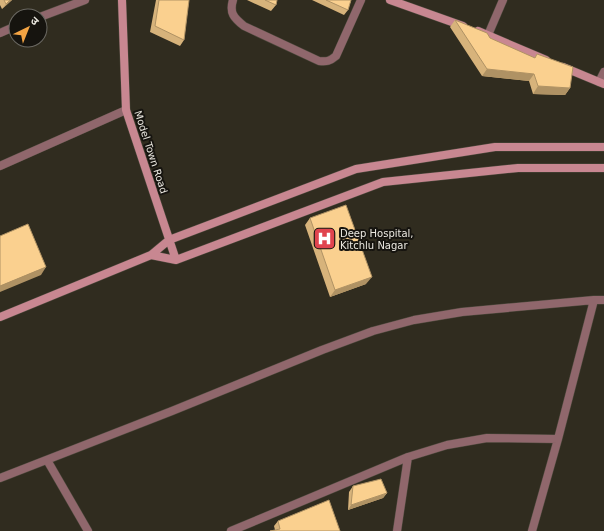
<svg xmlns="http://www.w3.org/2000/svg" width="604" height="531" viewBox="0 0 604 531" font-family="'DejaVu Sans','Noto Sans Devanagari',sans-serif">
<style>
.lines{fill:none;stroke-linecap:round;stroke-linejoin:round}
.street-casing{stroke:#4e4a3e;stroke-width:9}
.secondary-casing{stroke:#4e4a3e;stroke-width:9}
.street{stroke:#90676c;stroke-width:8}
.secondary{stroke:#c88791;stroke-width:8}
.wall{fill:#d7b37b}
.shaded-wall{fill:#af9264}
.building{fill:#fad08f;stroke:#af9264}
.labels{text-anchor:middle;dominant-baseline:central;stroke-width:4;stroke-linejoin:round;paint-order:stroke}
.street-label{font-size:10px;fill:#ebe8e0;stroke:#16140f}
.poi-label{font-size:10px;fill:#ebe8e0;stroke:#16140f;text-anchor:start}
</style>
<rect width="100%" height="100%" fill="#302c1f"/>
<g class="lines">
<defs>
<path id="street" d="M233 0C229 13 234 18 244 26L319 61C327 62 330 61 336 56L361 0
M40 17 85 0
M0 33 16 26
M488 35 503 0
M599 82 604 72
M0 166 126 110
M47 460 88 531
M0 478 172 411 322 350 373 331 414 320 462 312 594 300H604
M231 531 408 457 447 445 487 438 558 439
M397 531 408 457
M532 531 558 439 594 300"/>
<path id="secondary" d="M122 0 126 110 176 260
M390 0 463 26
M478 31 546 60
M563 67 604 84
M151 255 176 260 383 182 518 168H604
M0 317 151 255 169 240 356 169 495 147H604"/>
</defs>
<use href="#street" class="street-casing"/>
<use href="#secondary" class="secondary-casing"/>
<use href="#street" class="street"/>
<use href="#secondary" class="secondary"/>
</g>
<path class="wall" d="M0 0H12L2 9 0 5Z
M156 0H189L184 40 180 46 150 32Z
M247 0H277L276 5 271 11Z
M312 0H351L348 10 344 15Z
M455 20 490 38 534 58 537 54 570 88 565 95 533 94 529 81 482 76 450 27Z
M310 218 366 284 330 297 305 225Z
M353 486 387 493 383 498 348 510 349 492Z
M278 521 340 531 275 530 274 526Z"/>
<path class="shaded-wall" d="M10 0H12L2 9 6 4Z
M487 69 534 74 529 81 482 76Z
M538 86 570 88 565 95 533 94Z
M46 267 41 275 0 292V286Z
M372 277 366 284 330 297 335 290Z
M387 493 383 498 348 510 351 505Z"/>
<path class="building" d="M4 0H10L6 4Z
M159 0H189L184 40 155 26Z
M265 0H277L276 5Z
M326 0H351L348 10Z
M455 20 487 33 490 38 535 58 537 54 573 67 570 88 538 86 534 74 487 69Z
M346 205 372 277 335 290 310 218Z
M28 224 46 267 0 286V236Z
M381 479 387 493 351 505 353 486Z
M329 500 340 531H270L280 529 278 521Z"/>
<defs>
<symbol id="hospital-square" viewBox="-11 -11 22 22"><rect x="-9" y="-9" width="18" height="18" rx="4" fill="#e0444e" stroke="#16140f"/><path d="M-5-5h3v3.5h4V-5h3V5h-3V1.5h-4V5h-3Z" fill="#fff"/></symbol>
</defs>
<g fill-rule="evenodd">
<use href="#hospital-square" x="312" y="226" width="25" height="25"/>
</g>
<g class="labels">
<g class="street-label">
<text transform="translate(151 152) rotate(72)">Model Town Road</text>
</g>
<g class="poi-label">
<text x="340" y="233">Deep Hospital,<tspan x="340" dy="12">Kitchlu Nagar</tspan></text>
</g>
</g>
<g transform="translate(28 28) rotate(43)"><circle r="19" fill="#16140f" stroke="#6b6963"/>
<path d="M0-3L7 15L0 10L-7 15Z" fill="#f4a443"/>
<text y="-6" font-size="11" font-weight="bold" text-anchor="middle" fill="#ebe8e0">उ</text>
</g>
</svg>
